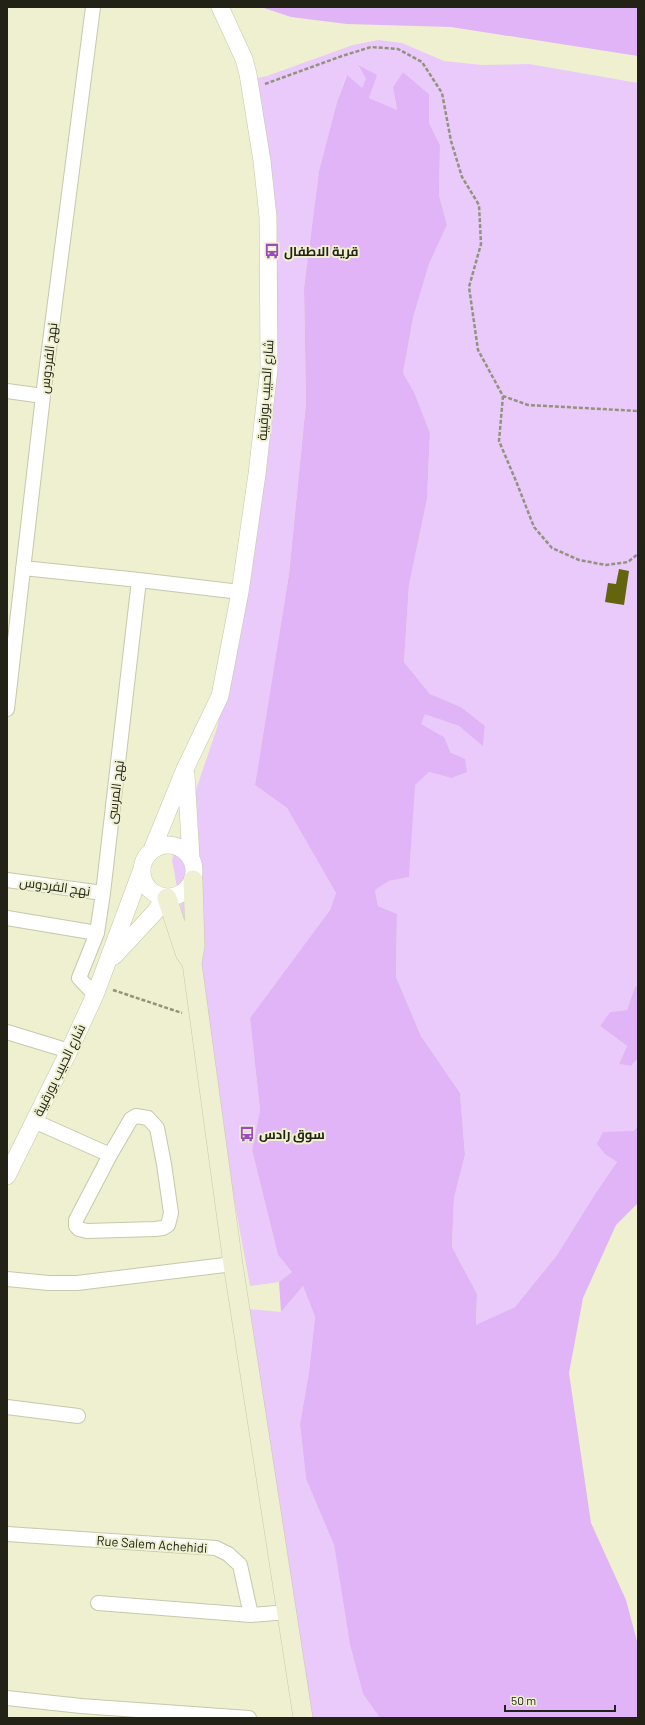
<svg xmlns="http://www.w3.org/2000/svg" width="645" height="1725" viewBox="0 0 645 1725" font-family="Barlow,Cairo,sans-serif">
<style>
.green{fill:#e9cafa}
.water{fill:#e0b4f6}
.building{fill:#62640e}
.lines{fill:none;stroke-linecap:round;stroke-linejoin:round}
.minor-casing{stroke:#c6c9aa;stroke-width:16}
.tertiary-casing{stroke:#c6c9aa;stroke-width:18}
.secondary-casing{stroke:#c6c9aa;stroke-width:20}
.path{stroke:#92937d;stroke-width:2.5;stroke-dasharray:4 2;stroke-linecap:butt}
.minor{stroke:#fff;stroke-width:14}
.tertiary{stroke:#fff;stroke-width:17}
.secondary{stroke:#eff0d2;stroke-width:19}
.labels{text-anchor:middle;dominant-baseline:central;stroke-width:4;stroke-linejoin:round;paint-order:stroke}
.poi-label{font-size:13px;font-weight:bold;fill:#222217;stroke:#eef0d0;text-anchor:start}
.street-label{font-size:13px;fill:#222217;stroke:#eef0d0}
</style>
<rect width="100%" height="100%" fill="#eef0d0"/>
<path class="green" d="M378 40 402 43 444 61 482 65 529 64 638 83V987L635 986 627 1010 610 1012 600 1026 627 1046 619 1064 631 1066 638 1058V1126L606 1155 617 1162 597 1191 557 1255 515 1307 476 1326 477 1294 452 1247 454 1198 465 1155 460 1093 421 1036 396 977 397 914 378 906 375 890 389 881 409 877 414 785 429 772 451 778V753L444 737 420 724 425 713 459 726 483 745 485 727 461 707 430 694 404 662 409 585 427 499 430 433 414 392 403 373 413 318 429 264 447 225 439 195 440 145 429 123V94L403 72 393 87 397 111 369 98 376 75 358 66 366 79 362 89 346 76 337 102 319 171 304 288 306 403 289 574 255 785 287 808 336 893 330 910 250 1018 260 1110 252 1150 278 1255 292 1272 279 1282 250 1286 172 860 217 728 252 570 275 371 252 79 267 76 353 45Z
M303 1286 315 1317 309 1372 300 1424 306 1479 334 1545 350 1645 363 1694 380 1718H304L247 1309 281 1312Z"/>
<path class="water" d="M261 7H638V56L451 27 347 24 291 17Z
M358 65 377 75 369 98 397 110 393 87 403 72 429 94V123L440 145 439 195 447 225 429 264 413 318 403 373 414 392 430 433 427 499 409 585 404 662 430 694 461 707 485 726 483 746 459 726 425 714 421 724 444 737 451 753 465 759 467 772 451 778 429 772 415 785 409 877 389 881 375 890 378 906 397 914 396 977 421 1036 460 1093 465 1155 454 1198 452 1247 477 1294 476 1325 515 1307 557 1255 597 1191 617 1162 606 1155 597 1144 603 1132 633 1131 638 1126V1203L616 1225 583 1298 569 1373 591 1523 626 1600 638 1645V1718H380L363 1694 350 1645 334 1545 306 1479 300 1424 309 1372 315 1317 303 1286 281 1312 279 1282 292 1272 278 1255 252 1150 260 1110 250 1018 330 910 336 893 287 808 255 785 289 574 306 403 304 288 319 171 337 102 347 75 362 88 366 79Z
M635 986 638 987V1058L631 1066 619 1064 627 1046 600 1026 610 1012 627 1010Z"/>
<path class="building" d="M619 569 629 571 624 605 605 602 608 583 616 584Z"/>
<g class="lines">
<defs>
<path id="minor" d="M7 391 43 396
M23 568 139 580 240 592
M7 709 43 396 93 7
M7 880 103 893
M7 918 97 933
M95 995 79 978 97 933 103 893 139 580
M7 1032 69 1051
M136 1116 148 1118 157 1128 164 1164 171 1213 168 1225 163 1228 155 1229 87 1231 79 1229 76 1226V1220L110 1155 131 1119Z
M34 1121 110 1155
M7 1279 49 1283H77L233 1264
M7 1407 78 1416
M7 1534 216 1548 228 1554 240 1565 251 1615
M98 1603 251 1615 288 1612
M7 1698 81 1706 249 1718"/>
<path id="tertiary" d="M186 774 191 858
M142 871a26 26 0 1 1 52 0a26 26 0 1 1-52 0Z
M152 850 185 769 220 696 240 592 257 474 269 369 268 217 262 161 248 74 244 59 220 7
M114 956 155 912 164 898
M7 1176 69 1051 95 995 142 869"/>
<path id="secondary" d="M193 880 195 946 192 963 233 1264 303 1718
M167 898 185 953 192 963"/>
</defs>
<use href="#minor" class="minor-casing"/>
<use href="#tertiary" class="tertiary-casing"/>
<use href="#secondary" class="secondary-casing"/>
<path class="path" d="M265 84 342 56 371 47 398 49 422 62 442 93 451 141 462 177 479 205 481 244 469 287 478 350 503 396 528 405 638 411
M503 396 499 441 516 481 534 527 552 548 579 560 606 565 628 562 638 554
M113 990 182 1013"/>
<use href="#minor" class="minor"/>
<use href="#tertiary" class="tertiary"/>
<use href="#secondary" class="secondary"/>
</g>
<defs>
<symbol id="bus-bare" viewBox="-9 -9 18 18"><path d="M-5-6H5V4H4V6H2V4H-2V6H-4V4H-5ZM-3.5-4V0h7V-4ZM-3.5 1.2v1.5H-2V1.2ZM2 1.2v1.5H3.5V1.2Z" fill="#9a4cbd" stroke="#eef0d0" stroke-width="2.5" paint-order="stroke"/></symbol>
</defs>
<g fill-rule="evenodd">
<use href="#bus-bare" x="261" y="240" width="22" height="22"/>
<use href="#bus-bare" x="236" y="1123" width="22" height="22"/>
</g>
<g class="labels">
<g class="poi-label">
<text x="284" y="251">قرية الاطفال</text>
<text x="259" y="1134">سوق رادس</text>
</g>
<g class="street-label">
<text transform="translate(48 358) rotate(-83)">نهج الفردوس</text>
<text transform="translate(265 390) rotate(-86)">شارع الحبيب بورقيبة</text>
<text transform="translate(115 792) rotate(-83)">نهج المرسى</text>
<text transform="translate(55 886) rotate(8)">نهج الفردوس</text>
<text transform="translate(59 1070) rotate(-64)">شارع الحبيب بورقيبة</text>
<text transform="translate(152 1544) rotate(4)">Rue Salem Achehidi</text>
</g>
</g>
<rect width="645" height="1725" fill="none" stroke="#222217" stroke-width="16"/>
<path d="M505 1705v6h110v-6" fill="none" stroke="#222217" stroke-width="2"/>
<text x="511" y="1705" font-size="12" fill="#222217" stroke="#eef0d0" stroke-width="3" paint-order="stroke">50 m</text>
</svg>
